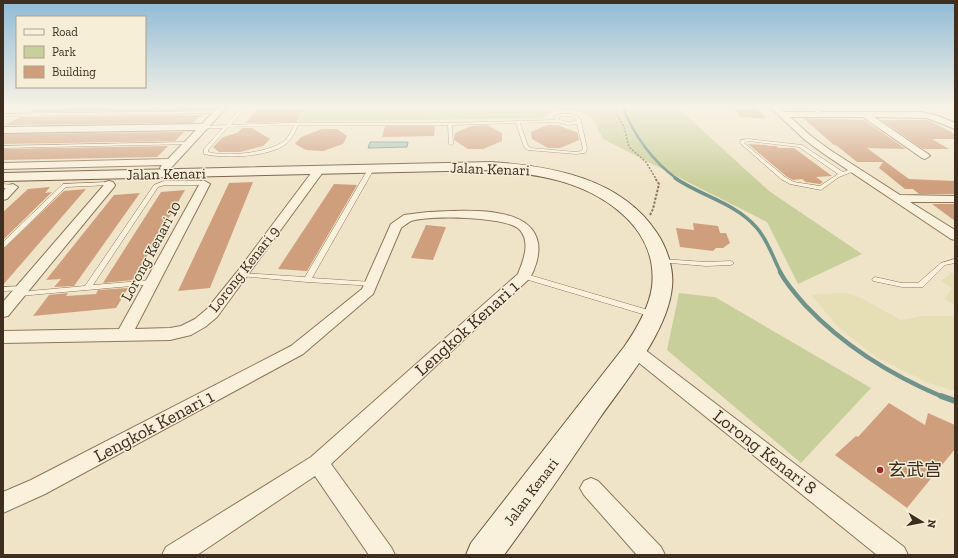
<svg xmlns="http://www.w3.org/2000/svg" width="958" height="558" viewBox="0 0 958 558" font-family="'Zilla Slab','Noto Sans SC',serif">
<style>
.farmland{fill:#e6deb5}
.green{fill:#c9cf9b}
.water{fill:#a9c4bc;stroke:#6f938a}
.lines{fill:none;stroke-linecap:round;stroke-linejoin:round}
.stream-far3{stroke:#6f938a;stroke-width:2.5}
.stream-far2{stroke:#6f938a;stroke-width:3.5}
.stream-far1{stroke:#6f938a;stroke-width:4.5}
.stream{stroke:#6f938a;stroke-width:6}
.building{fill:#cf9f7d}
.lane-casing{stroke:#8d765c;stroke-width:1}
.street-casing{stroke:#8d765c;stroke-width:2}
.secondary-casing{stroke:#6f573f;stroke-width:2}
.path-far1{stroke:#8d765c;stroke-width:1.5;stroke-dasharray:2 1.5;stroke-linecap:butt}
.path{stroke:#8d765c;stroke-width:2;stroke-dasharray:2.5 1.5;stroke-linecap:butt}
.lane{fill:#faf1dc;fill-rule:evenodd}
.street{fill:#faf1dc;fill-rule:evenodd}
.secondary{fill:#faf1dc;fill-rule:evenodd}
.poi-dot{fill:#9e2a2b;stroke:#f7eed8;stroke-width:1.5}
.labels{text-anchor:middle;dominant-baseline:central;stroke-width:3;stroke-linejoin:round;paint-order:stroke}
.street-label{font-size:15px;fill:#3d2e20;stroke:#f7eed8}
.near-street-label{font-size:18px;fill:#3d2e20;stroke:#f7eed8}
.near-poi-label{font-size:18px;fill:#3d2e20;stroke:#f7eed8;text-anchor:start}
</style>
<rect width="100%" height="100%" fill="#f0e4c8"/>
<path class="farmland" d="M951 273H955V305L944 299 952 288 941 281Z
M845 293 859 297 901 320 922 316H955V391L931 384 878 358 841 330 811 295Z"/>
<path class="green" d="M300 106H676L769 191 862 254 798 284 767 222 603 139 592 117 579 111 555 110 542 118 291 122Z
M679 293 715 297 871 388 801 463 667 350Z"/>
<path class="water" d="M370 142H408L407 147 368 148Z"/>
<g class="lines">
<path class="stream-far3" d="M622 106C634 135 651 160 677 179"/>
<path class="stream-far2" d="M675 178C701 196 735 203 756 227 768 240 773 258 781 273"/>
<path class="stream-far1" d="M780 272C787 285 797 296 806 306 844 346 893 376 943 397"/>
<path class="stream" d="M941 396 955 401"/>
</g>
<path class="building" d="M211 106 207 110 29 112 39 107Z
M259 106H305L296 122 246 123Z
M731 106H754L766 118 741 117Z
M788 106H805L809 110H794Z
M202 115 193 123 5 125 20 117Z
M803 118 864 120 906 149 867 148 909 179 955 181V194H919L913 189H905L879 168 883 162H857L836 145H834Z
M881 120H928L955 134V139H932L949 149H923Z
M487 125 502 133V141L483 149H468L454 140 455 133 471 126Z
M547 125H558L578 133 579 140 560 148H548L532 139 531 132Z
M385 126H435L434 136 382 137Z
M242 128H252L270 139 263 146 240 152H219L213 147 223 137 237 133Z
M322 129H337L347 136 343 144 323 151 306 150 295 144 301 137Z
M184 132 175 141 3 144V134Z
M748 144 766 145 769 146H776L779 148H794L832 176 816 177 823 182 820 184 806 182 802 179 793 180 786 176Z
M168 146 157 157 3 160V149Z
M253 182 210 288 178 291 229 183Z
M334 184 357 185 307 271 278 269Z
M50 187 45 193 52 192 3 240V212L28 189Z
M86 189 3 285V286V249L64 191Z
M185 190 133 280 103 283 161 192Z
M140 193 74 286 54 287 61 279 46 280 114 195Z
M932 204H955V221Z
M693 223 718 226 720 233H726L730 243 723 248H716L713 251 680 247 676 228 694 230Z
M426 225 446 227 433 260 411 258Z
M128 288 116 308 33 316 49 295 68 293 66 296 96 294 98 290Z
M889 403 925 425 928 413 955 425V449L907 508 835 455 856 436 858 437Z"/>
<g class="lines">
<defs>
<path id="lane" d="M243 106H247L231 125 288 123H450L554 120 556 115C566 112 574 113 582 120L581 121 587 149 585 153 576 154 528 150 524 147 516 123 452 125 453 144 451 145 449 144 448 125H298C295 132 292 139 286 144 269 157 225 159 204 154V149L223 128H203V126L226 125ZM560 116H572L577 120C571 124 565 122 558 119L559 117ZM557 122 568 125 577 124 583 149 581 151 576 152 531 148 528 146 520 123ZM294 125C291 131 289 137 284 141 269 153 226 157 208 152V150L228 127Z
M810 106H814L823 114 820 115Z
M219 111 220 112 218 113 3 116V114Z
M748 139 802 145 843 172 854 168 857 170 839 177 821 190 790 184 781 179 740 143 741 140ZM748 141 799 147 838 174 820 186 794 182 785 177 744 143Z
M189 142 191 143V144L3 148V146Z
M371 167 374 169 312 278 372 282H375L376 284 375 286 307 282 240 276 239 275 242 273 305 277 368 169Z
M164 181H203L206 183 203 185H165L158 187 93 285 152 280H154L156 282 154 284 19 296H16L15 294 19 292 85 286 154 185Z
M109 182 111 183V185L66 187 5 247 3 248V242L63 184Z
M3 184 13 185 16 187 13 189 3 188Z
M661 259 706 262 731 261 734 263 731 265 706 266 659 262 658 261Z
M955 259V263L945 265 923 287H902L873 281 872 279 875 277 902 283H918L941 263Z
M522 274H526L655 312 656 314 652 317 649 316 522 278 521 276Z
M24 286H27L28 288 27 290 3 291V287Z"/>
<path id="street" d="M219 106H228L169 170H161L160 168 162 165 3 169V163L168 159 196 130 3 133V127L202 124Z
M769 106H778L784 112H922L938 116 955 123V129L927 118 874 117 928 154 930 156 925 159 922 158 863 117H790L811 136 830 150 900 195 955 196V202H910L955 230V240L951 239 824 154 805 140Z
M319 167 324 170 323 172 217 317 205 327 191 335 170 340 3 343V331L119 329 199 185 198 183 203 180 210 184 135 329 170 328 181 326 195 319 207 309 237 272 315 168Z
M109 181 113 182 115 185 114 187 8 316 3 317V302L104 185 105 182Z
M13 184 18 187 7 199 3 200V191L9 185Z
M428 212C458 211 531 203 538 243 540 255 535 270 529 279L331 464 391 547 395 555H369L315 476 197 555H162L166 547 311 457 518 274C523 261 531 243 520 230 507 216 428 215 411 221 407 223 404 226 401 228L373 294 303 354 45 494 3 513V492L31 480 291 346 362 289 391 224 404 215Z
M634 344 640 346 904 547 908 555H877L628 354 626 350 628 346Z
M591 478 598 481 661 547 665 555H637L584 495 580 488 584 481Z"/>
<path id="secondary" d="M491 162C551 166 621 178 657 233 667 248 674 269 672 287 668 332 624 383 599 419 568 465 537 510 504 555H466L471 543 624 347C636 330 649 308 652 287 659 226 600 189 548 178 530 174 510 172 491 170L3 181V173Z"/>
</defs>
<use href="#lane" class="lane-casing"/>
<use href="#street" class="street-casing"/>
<use href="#secondary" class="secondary-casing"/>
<path class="path-far1" d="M612 106 624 127 629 147 646 162 656 179"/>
<path class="path" d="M650 215 653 209 659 184 655 178"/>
<use href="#lane" class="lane"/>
<use href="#street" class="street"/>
<use href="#secondary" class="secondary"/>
</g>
<linearGradient id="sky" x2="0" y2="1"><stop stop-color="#8fbad6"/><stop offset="0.58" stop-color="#f8f3e6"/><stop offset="1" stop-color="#f8f3e6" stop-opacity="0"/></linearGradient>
<rect width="958" height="184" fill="url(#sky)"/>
<circle class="poi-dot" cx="880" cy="470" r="4"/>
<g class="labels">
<g class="street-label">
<text transform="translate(490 169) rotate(2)">Jalan Kenari</text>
<text transform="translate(166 174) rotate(-1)">Jalan Kenari</text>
<text transform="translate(151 251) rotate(-62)">Lorong Kenari 10</text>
<text transform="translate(244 269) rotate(-52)">Lorong Kenari 9</text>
<text transform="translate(531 492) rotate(-53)">Jalan Kenari</text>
</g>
<g class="near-street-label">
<text transform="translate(467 328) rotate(-42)">Lengkok Kenari 1</text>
<text transform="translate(154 426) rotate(-28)">Lengkok Kenari 1</text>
<text transform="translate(765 452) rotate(38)">Lorong Kenari 8</text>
</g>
<g class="near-poi-label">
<text x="888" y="470">玄武宫</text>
</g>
</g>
<rect width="958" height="558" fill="none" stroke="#3d2e20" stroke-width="8"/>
<rect x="16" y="16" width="130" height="72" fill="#f7eed8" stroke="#ada18e"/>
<rect x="24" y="29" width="20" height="6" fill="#faf1dc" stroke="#ada18e"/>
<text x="52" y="36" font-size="12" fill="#3d2e20">Road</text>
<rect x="24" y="46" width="20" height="12" fill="#c9cf9b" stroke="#ada18e"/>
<text x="52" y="56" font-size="12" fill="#3d2e20">Park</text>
<rect x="24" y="66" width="20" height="12" fill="#cf9f7d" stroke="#ada18e"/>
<text x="52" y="76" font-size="12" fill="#3d2e20">Building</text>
<g transform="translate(922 522) rotate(100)" stroke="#f7eed8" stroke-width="3" paint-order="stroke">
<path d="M0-3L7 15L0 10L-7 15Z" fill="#3d2e20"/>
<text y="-6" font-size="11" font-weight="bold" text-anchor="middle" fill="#3d2e20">N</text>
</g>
</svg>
